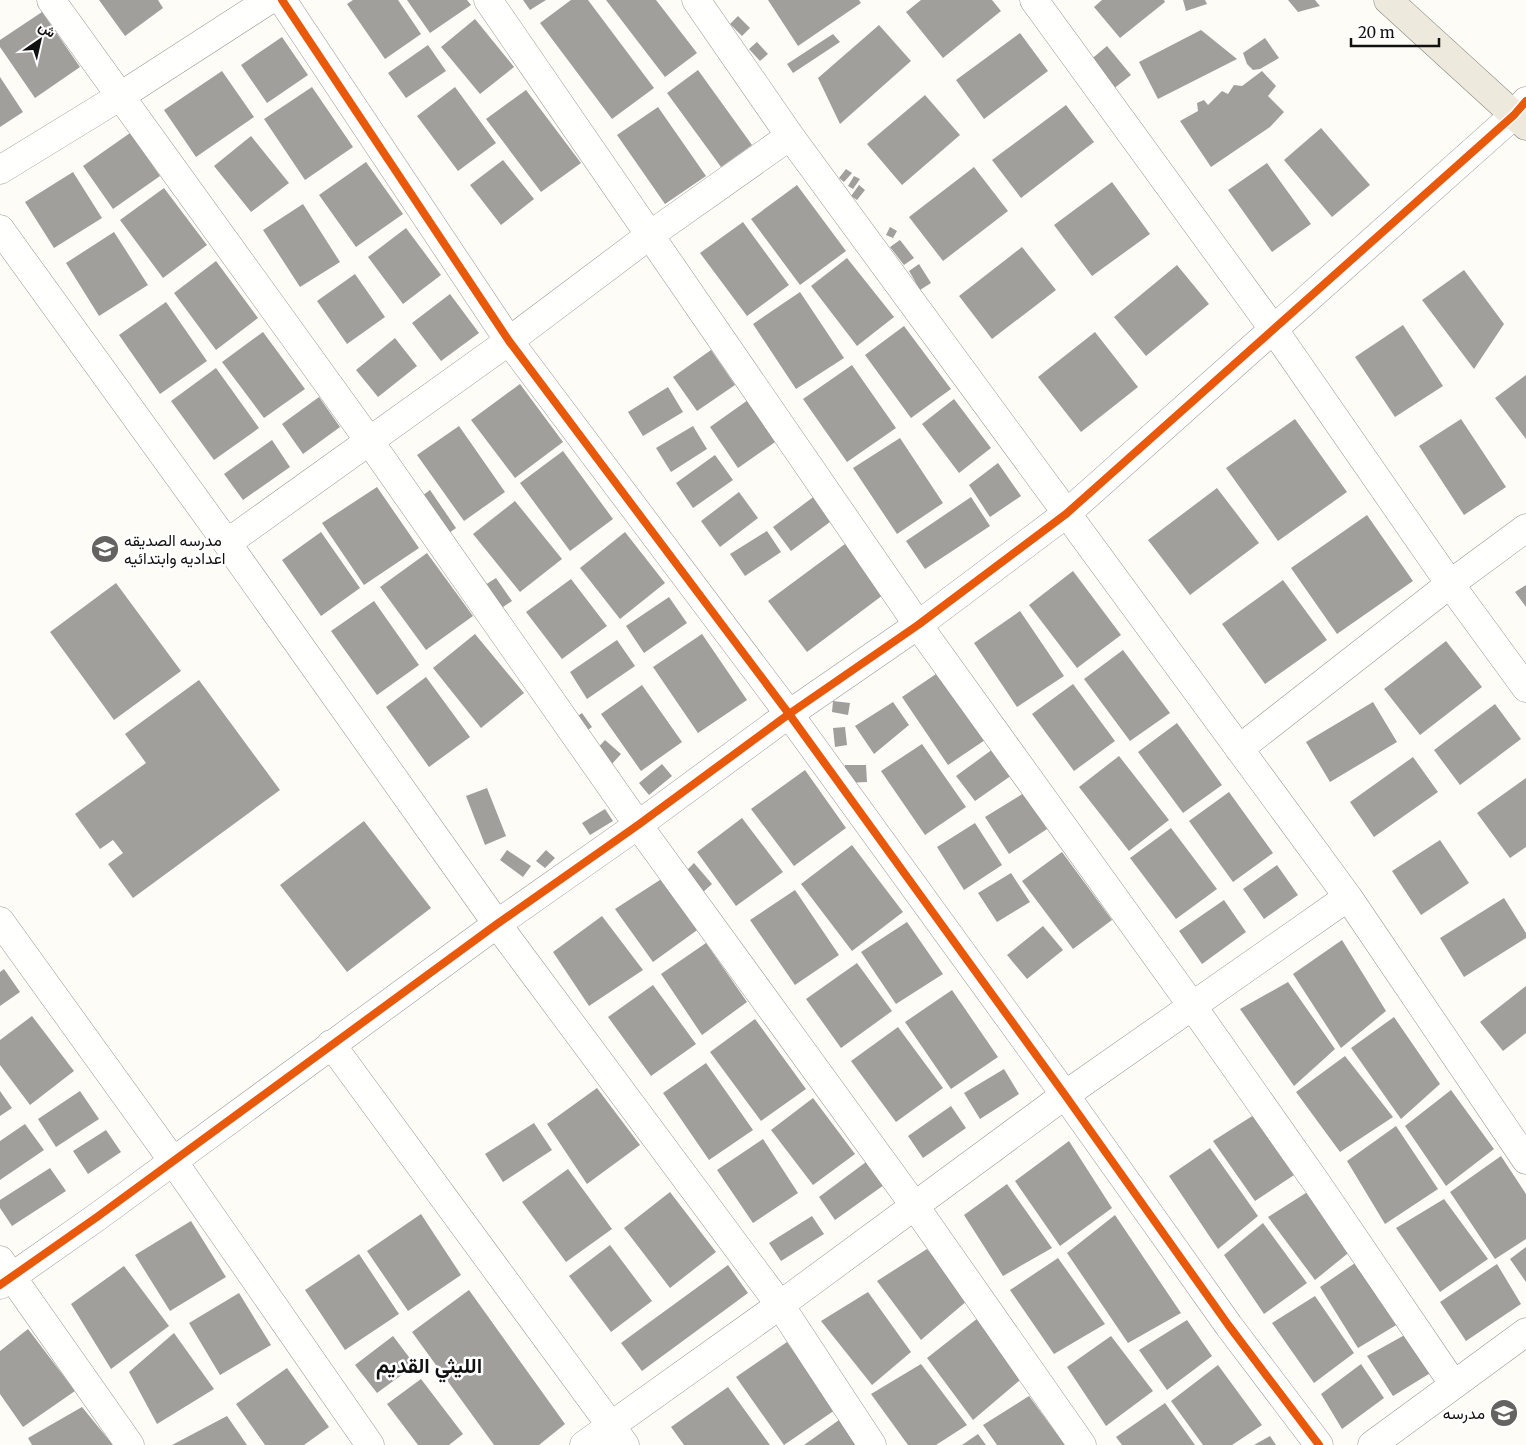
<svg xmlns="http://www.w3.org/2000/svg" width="1526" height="1445" viewBox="0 0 1526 1445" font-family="Merriweather,Vazirmatn,serif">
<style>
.building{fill:#a19f9c}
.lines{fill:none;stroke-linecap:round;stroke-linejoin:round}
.minor-casing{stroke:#979795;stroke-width:29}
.major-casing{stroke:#858482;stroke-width:29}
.minor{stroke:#fffffe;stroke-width:28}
.major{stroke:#ede9dc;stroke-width:28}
.cycleway-casing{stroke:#fff;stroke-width:11}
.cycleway{stroke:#e8590c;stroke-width:8}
.labels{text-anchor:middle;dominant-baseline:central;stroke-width:5;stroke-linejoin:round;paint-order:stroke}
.poi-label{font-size:16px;fill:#111;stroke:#fff;text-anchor:start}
.district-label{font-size:21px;font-weight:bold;fill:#111;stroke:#fff}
</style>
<rect width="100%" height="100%" fill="#fdfcf7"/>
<path class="building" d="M99 0H158L163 8 125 36Z
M353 0H398L421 34 385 59 347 4Z
M407 0H467L471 5 430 33Z
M523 0H546L530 10Z
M571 0H588L654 88 612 119 540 23Z
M606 0H656L697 53 665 77Z
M768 0H859L861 3 798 46Z
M921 0H992L1001 11 943 58 906 12Z
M1102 0H1164L1165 2 1120 38 1094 7Z
M1183 0H1205L1207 4 1186 11Z
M1288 0H1315L1320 6 1298 12Z
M42 12 80 67 35 98 0 47V40Z
M738 16 750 28 742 36 730 24Z
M475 19 514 67 480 94 441 47Z
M879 25 911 61 840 124 818 78Z
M1201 30 1237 59 1158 99 1139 62Z
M1020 33 1048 71 984 119 956 80Z
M833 34 840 42 793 73 787 64Z
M282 37 308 75 267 103 241 65Z
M1265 38 1279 58 1260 69 1253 70 1247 64 1243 53Z
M757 42 768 54 760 61 749 49Z
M428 45 446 71 406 98 388 73Z
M1107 46 1131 75 1112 90 1088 62Z
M698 70 752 145 721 167 667 93Z
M222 71 254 117 196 157 164 110Z
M1262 71 1276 86 1268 96 1284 112 1270 127 1211 167 1180 121 1198 111 1197 103 1204 100 1208 105 1222 91 1228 94 1234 85 1242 86Z
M0 77 23 112 0 127Z
M312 87 353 147 305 180 264 119Z
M455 87 496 143 458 171 417 116Z
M526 90 581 163 541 192 486 119Z
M925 95 960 135 902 185 867 144Z
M1066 105 1094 142 1021 198 992 160Z
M658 107 706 176 665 204 617 135Z
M1321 128 1370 185 1332 217 1284 160Z
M130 133 160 176 113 209 83 166Z
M251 136 289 183 251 212 214 166Z
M503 160 534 199 501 225 470 185Z
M366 162 403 214 356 247 319 195Z
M1267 163 1311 224 1272 252 1228 190Z
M974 167 1008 211 943 261 909 217Z
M846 169 852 173 844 182 839 178Z
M73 172 102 218 54 248 25 202Z
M854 176 860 179 853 189 848 186Z
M1112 182 1150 234 1092 276 1054 225Z
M797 185 846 251 800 285 751 219Z
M859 185 865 190 857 200 851 196Z
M164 188 207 245 163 278 120 220Z
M303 204 340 262 300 287 263 230Z
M743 222 789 285 747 316 700 253Z
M890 227 897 231 893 238 886 235Z
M406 228 441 275 403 304 368 257Z
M114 232 148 285 99 316 66 263Z
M900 240 914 258 904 265 890 247Z
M1022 247 1056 290 992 339 959 296Z
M847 258 894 317 857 346 811 286Z
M216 261 258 318 216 350 174 293Z
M919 264 931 283 920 290 909 271Z
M1177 265 1209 304 1146 356 1114 317Z
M1464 270 1504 324 1474 369 1422 300Z
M355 274 385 317 347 344 317 301Z
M800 292 844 358 796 389 753 324Z
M450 294 479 333 441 361 412 323Z
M166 302 207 361 160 394 119 335Z
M1403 325 1443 386 1395 417 1355 357Z
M904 326 951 389 911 418 865 355Z
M263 332 305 389 264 418 222 362Z
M1095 332 1138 387 1081 432 1038 377Z
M395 338 417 366 378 397 356 370Z
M711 350 735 385 697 411 673 377Z
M852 365 896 428 847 462 803 399Z
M216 368 259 428 214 460 171 401Z
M1526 375V439L1495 398Z
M520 384 563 442 515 478 471 420Z
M668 387 683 412 643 436 628 412Z
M319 397 340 427 303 454 282 424Z
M954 399 991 448 959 473 922 424Z
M748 400 778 440 738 468 710 427Z
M1295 419 1347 492 1278 541 1226 468Z
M1461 419 1506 487 1464 515 1419 446Z
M459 426 505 492 464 521 417 455Z
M693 426 707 449 671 472 656 448Z
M900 438 943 503 897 534 853 468Z
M272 440 290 467 243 500 224 474Z
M563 451 613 519 570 551 520 483Z
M715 455 733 480 693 508 676 483Z
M998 463 1021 496 990 517 969 485Z
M377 487 419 548 364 585 322 523Z
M1217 488 1259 543 1190 595 1148 540Z
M430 490 456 528 445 536 418 499Z
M739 492 758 518 720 547 701 521Z
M816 495 834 519 791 551 773 527Z
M971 497 990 526 925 569 906 541Z
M515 501 562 559 520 592 473 534Z
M1367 515 1413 581 1337 634 1291 568Z
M767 531 781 552 745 576 730 554Z
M321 532 360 588 321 616 282 560Z
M625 532 665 583 620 619 580 568Z
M849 541 887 592 807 652 768 601Z
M427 553 473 616 426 650 380 587Z
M1073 571 1121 635 1077 668 1029 605Z
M496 578 512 601 500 609 485 585Z
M571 579 607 626 562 659 526 612Z
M1283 580 1327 640 1265 684 1222 624Z
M116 583 181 671 114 720 50 632Z
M1526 585V607L1515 592Z
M669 597 687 623 644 653 626 626Z
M374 601 419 665 377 695 331 631Z
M1020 611 1064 676 1017 707 974 643Z
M475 634 524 693 481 728 433 668Z
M702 634 747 700 698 733 653 667Z
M617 640 635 666 587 699 570 672Z
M1446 641 1482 687 1420 735 1384 689Z
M1123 650 1170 713 1130 741 1084 679Z
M942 670 988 738 948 765 902 697Z
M426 677 470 737 429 767 386 707Z
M199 680 280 790 133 898 108 864 123 853 113 840 100 849 75 814 146 763 125 734Z
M1073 684 1115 741 1074 771 1032 714Z
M642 685 682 742 641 771 601 714Z
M833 701 850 703 848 715 832 712Z
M893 702 909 725 874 754 855 726Z
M1373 702 1397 742 1330 782 1306 742Z
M1495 704 1521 739 1460 785 1434 750Z
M582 713 592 727 585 732 575 718Z
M1177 723 1222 785 1183 813 1138 752Z
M845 727 847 745 835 747 833 728Z
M605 740 621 754 611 765 595 751Z
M922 744 966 807 925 835 881 771Z
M993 749 1012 775 975 801 956 776Z
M1119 756 1169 820 1129 851 1079 787Z
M1413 757 1438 792 1374 837 1350 802Z
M662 764 672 776 649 795 639 783Z
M845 765H866L867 782 845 783Z
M805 770 846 828 794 866 751 809Z
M1526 778V847L1510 858 1477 813Z
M487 788 506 836 485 845 466 796Z
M1229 792 1273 853 1233 882 1189 821Z
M1024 793 1047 829 1009 854 985 817Z
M605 809 613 821 590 835 582 823Z
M742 818 783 872 736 906 697 852Z
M364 821 431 908 347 972 280 885Z
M975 823 1002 865 964 890 937 847Z
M1171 828 1217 889 1176 919 1130 858Z
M1440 840 1469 883 1421 915 1392 871Z
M852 845 903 912 852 951 801 884Z
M507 850 531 866 523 877 500 860Z
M546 850 555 858 545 868 536 861Z
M1062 852 1112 920 1073 949 1022 881Z
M694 863 712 884 702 893 684 873Z
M1277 865 1298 895 1264 919 1243 889Z
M1011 873 1030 902 997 922 978 893Z
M663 878 700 928 653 962 615 909Z
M795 890 839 955 795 985 750 920Z
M1504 898 1526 933V938L1464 977 1440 938Z
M1224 900 1246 932 1202 964 1179 931Z
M602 916 643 970 589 1006 553 952Z
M907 922 943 974 896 1004 861 952Z
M1043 926 1063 950 1027 979 1007 955Z
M1342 940 1386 1011 1341 1048 1293 974Z
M706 943 747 1002 702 1035 661 974Z
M857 963 892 1011 841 1048 806 999Z
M4 969 20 992 0 1006V972Z
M1288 982 1335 1049 1294 1086 1240 1009Z
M653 985 696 1044 651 1076 608 1017Z
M1526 986V1033L1503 1051 1480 1022Z
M952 990 998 1057 951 1089 905 1022Z
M32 1016 74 1071 30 1105 0 1065V1040Z
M1394 1017 1440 1084 1401 1119 1351 1048Z
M755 1019 806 1089 761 1121 710 1052Z
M898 1027 943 1088 896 1122 851 1061Z
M1345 1056 1393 1117 1340 1152 1296 1092Z
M706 1063 753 1130 709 1160 663 1093Z
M1004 1069 1019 1094 980 1119 964 1093Z
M597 1088 640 1145 587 1184 547 1124Z
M1451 1090 1494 1149 1446 1186 1405 1126Z
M0 1091 12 1108 0 1116Z
M80 1091 99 1119 56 1147 38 1119Z
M813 1098 855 1154 813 1185 771 1130Z
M951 1106 966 1128 923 1158 908 1136Z
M1257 1113 1297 1173 1255 1201 1213 1141Z
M534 1123 552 1150 503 1182 485 1154Z
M25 1124 44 1150 0 1180V1141Z
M1396 1126 1438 1189 1385 1224 1347 1161Z
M106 1130 121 1152 88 1174 73 1151Z
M763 1139 798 1193 753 1223 717 1170Z
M1069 1141 1112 1208 1060 1246 1015 1181Z
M1210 1148 1258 1216 1218 1249 1169 1176Z
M1501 1156 1526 1194V1239L1495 1259 1450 1192Z
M866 1162 884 1185 835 1220 819 1197Z
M50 1168 66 1191 12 1226 0 1208V1200Z
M568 1169 612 1229 566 1262 522 1202Z
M1007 1184 1052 1248 1003 1276 964 1215Z
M1309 1191 1352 1250 1315 1280 1268 1217Z
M670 1192 716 1252 670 1288 624 1228Z
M1444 1199 1488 1259 1440 1292 1396 1228Z
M421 1214 461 1275 408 1311 367 1251Z
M1115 1215 1181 1313 1128 1343 1067 1253Z
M812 1216 824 1234 781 1261 769 1243Z
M191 1221 226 1277 170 1311 135 1255Z
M1263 1223 1307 1283 1264 1314 1224 1255Z
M610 1245 652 1301 611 1332 569 1276Z
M1526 1247V1282L1510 1259Z
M927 1249 968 1300 921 1340 877 1281Z
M359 1254 399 1314 345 1350 305 1290Z
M1058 1258 1105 1324 1054 1354 1010 1290Z
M1358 1261 1403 1321 1358 1348 1320 1287Z
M1497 1264 1521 1304 1466 1341 1440 1302Z
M728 1265 748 1293 642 1371 621 1343Z
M124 1266 169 1326 111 1369 71 1304Z
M469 1290 565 1424 539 1445H494L412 1332Z
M868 1292 911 1352 872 1385 821 1321Z
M239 1293 271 1345 220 1375 189 1323Z
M1315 1296 1354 1353 1314 1383 1272 1323Z
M978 1318 1020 1380 973 1420 927 1358Z
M1187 1320 1212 1356 1167 1390 1139 1350Z
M28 1329 75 1391 23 1427 0 1394V1351Z
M1410 1332 1437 1369 1393 1396 1367 1356Z
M174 1333 214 1389 157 1424 129 1372Z
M393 1336 415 1365 377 1393 355 1365Z
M1111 1336 1153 1391 1106 1426 1067 1367Z
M787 1342 835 1410 784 1445 736 1377Z
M921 1364 967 1425 936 1445H908L871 1394Z
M1361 1364 1384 1398 1342 1429 1321 1394Z
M1218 1365 1262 1425 1232 1445H1203L1171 1401Z
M287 1368 329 1427 304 1445H265L236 1404Z
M421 1379 463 1434 449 1445H418L387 1404Z
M728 1387 770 1445H684L671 1427Z
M1029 1396 1065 1445H997L983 1425Z
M1165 1403 1195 1445H1122L1116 1437Z
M82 1407 113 1445H32L28 1438Z
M227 1416 247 1445H172Z
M839 1420 857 1445H804Z
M978 1434 986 1445H962Z
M1270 1436 1276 1445H1254Z"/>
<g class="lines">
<defs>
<path id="minor" d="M51 0 370 442 638 825 914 1205 1082 1445
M282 0 509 341 789 714 1065 1095 1229 1326 1319 1445
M488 0 918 625 1193 1007 1316 1182 1454 1385
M696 0 790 136 1348 897 1526 1160
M1034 0 1274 330 1450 584 1526 688
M0 170 119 97 269 0
M0 229 227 543 497 924 780 1305 872 1445
M227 543 509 341 650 235 790 136
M1239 749 1450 584 1526 528
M0 921 173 1161 370 1445
M331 1044 625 1445
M0 1260 130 1445
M0 1285 97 1217 497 924 638 825 789 714 918 625 1066 514 1514 115 1526 101
M584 1445 780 1305 1065 1095 1348 897
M1372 1445 1526 1332"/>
<path id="major" d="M1388 0 1526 126"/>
</defs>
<use href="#minor" class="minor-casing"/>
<use href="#major" class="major-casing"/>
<use href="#minor" class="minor"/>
<use href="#major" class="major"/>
<defs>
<path id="cycleway" d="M282 0 509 341 789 714 1065 1095 1229 1326 1319 1445
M0 1285 97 1217 497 924 638 825 789 714 918 625 1066 514 1514 115 1526 101"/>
</defs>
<use href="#cycleway" class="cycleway-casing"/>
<use href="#cycleway" class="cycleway"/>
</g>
<defs>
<symbol id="school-disc" viewBox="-11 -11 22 22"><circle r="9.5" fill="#646362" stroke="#fff"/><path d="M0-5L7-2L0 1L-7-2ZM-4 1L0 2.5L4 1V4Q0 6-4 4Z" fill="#fff"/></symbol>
</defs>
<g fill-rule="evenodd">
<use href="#school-disc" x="89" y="533" width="32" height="32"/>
<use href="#school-disc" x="1488" y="1397" width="32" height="32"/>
</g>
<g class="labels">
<g class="poi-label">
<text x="124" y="540">مدرسه الصديقه<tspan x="124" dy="18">اعداديه وابتدائيه</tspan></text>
<text x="1485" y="1413" text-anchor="end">مدرسه</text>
</g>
<g class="district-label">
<text x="429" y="1365">الليثي القديم</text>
</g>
</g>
<g transform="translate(40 40) rotate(34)" stroke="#ffffff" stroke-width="4" paint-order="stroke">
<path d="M0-4L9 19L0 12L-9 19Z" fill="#111111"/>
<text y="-8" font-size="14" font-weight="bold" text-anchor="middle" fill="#111111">ش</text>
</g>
<path d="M1351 38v8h88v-8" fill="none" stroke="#111111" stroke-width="2.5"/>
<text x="1358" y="38" font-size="15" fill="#111111" stroke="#ffffff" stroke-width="4" paint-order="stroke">20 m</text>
</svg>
